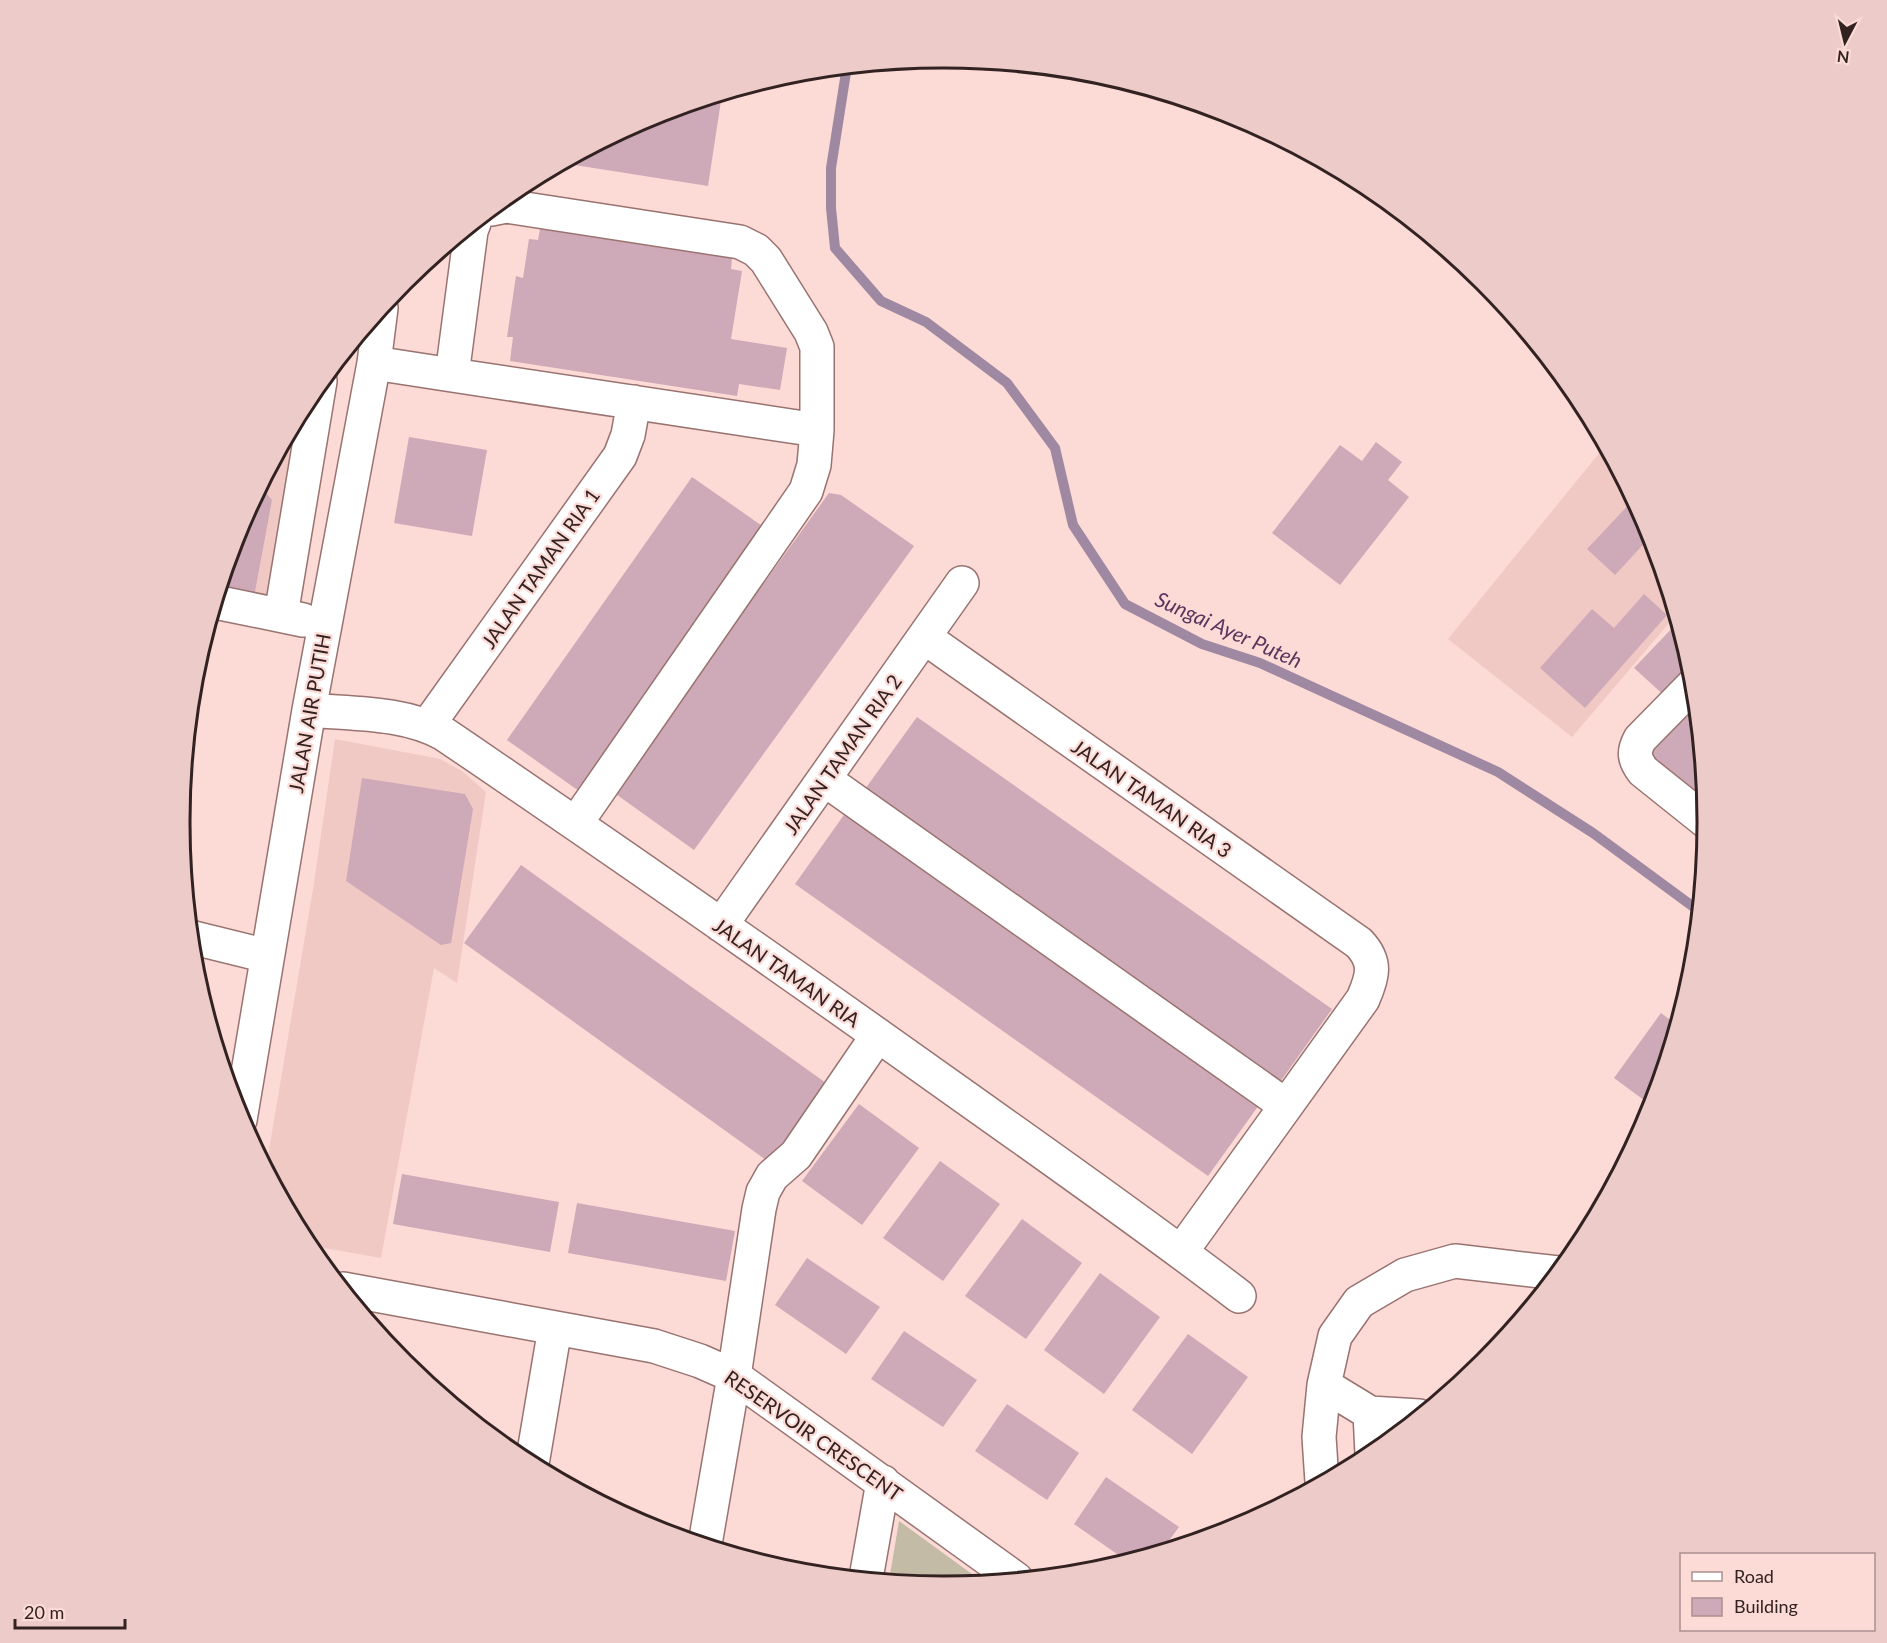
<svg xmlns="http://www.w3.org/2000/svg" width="1887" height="1643" viewBox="0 0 1887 1643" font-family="Lato,sans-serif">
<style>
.built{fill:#f0c9c5}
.green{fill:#c3bba6}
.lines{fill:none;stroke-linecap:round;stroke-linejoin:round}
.stream{stroke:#9f88a2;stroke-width:10}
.building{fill:#cea9b7}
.minor-casing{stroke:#997370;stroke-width:36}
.minor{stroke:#fff;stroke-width:33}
.labels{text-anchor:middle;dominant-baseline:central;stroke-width:4.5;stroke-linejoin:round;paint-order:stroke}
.street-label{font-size:20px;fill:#322221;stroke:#fcdad6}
.water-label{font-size:21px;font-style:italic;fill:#57355c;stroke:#fcdad6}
.rim{fill:none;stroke:#322221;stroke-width:3}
</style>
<rect width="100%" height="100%" fill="#fcdad6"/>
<path class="built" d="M341 356 296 633 211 616 237 529 308 396Z
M1605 446 1650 529 1676 615 1572 737 1448 639Z
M335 739 440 759 462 771 486 792 457 983 434 968 381 1258 307 1245 266 1168 314 883Z"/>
<path class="green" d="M899 1521 983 1582 944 1586 889 1581Z"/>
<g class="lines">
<path class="stream" d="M847 66 831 168V208L835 248 881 301 926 322 1007 383 1055 448 1073 525 1125 604 1202 644 1260 663 1498 772 1593 833 1699 911"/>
</g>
<path class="building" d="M722 94 708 186 562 163 651 115Z
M540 229 732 258 731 269 742 271 731 339 787 348 780 390 739 384 737 396 510 361 513 337H507L516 276 523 278 529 239 538 240Z
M409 437 487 450 472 536 394 523Z
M1376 442 1402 462 1388 480 1409 497 1340 585 1272 533 1340 445 1362 461Z
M692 477 771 532 586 796 507 740Z
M260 486 272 500 254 597 219 590 237 529Z
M829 493 841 495 914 546 694 850 613 792Z
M1634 499 1652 535 1615 575 1587 549Z
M1644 594 1667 615 1585 708 1540 668 1592 609 1614 628Z
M1678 622 1693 670 1667 698 1634 668Z
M1696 697 1707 817 1641 761Z
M917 717 1332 1009 1275 1089 860 796Z
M362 778 465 794 473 809 451 943 441 945 346 881Z
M851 805 1264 1098 1208 1176 795 884Z
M521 865 826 1083 769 1162 464 943Z
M1661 1013 1677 1025 1652 1106 1614 1078Z
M859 1104 919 1148 862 1225 802 1181Z
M940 1161 1000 1204 943 1281 883 1238Z
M402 1174 559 1202 550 1252 393 1224Z
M577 1203 735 1231 726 1281 568 1253Z
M1022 1219 1082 1263 1026 1339 965 1296Z
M807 1258 880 1307 846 1354 775 1305Z
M1100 1273 1160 1317 1104 1394 1044 1350Z
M904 1331 977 1380 943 1427 871 1379Z
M1188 1334 1248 1377 1192 1454 1132 1410Z
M1007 1404 1079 1453 1047 1500 975 1451Z
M1106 1477 1179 1527 1162 1550 1127 1561 1074 1524Z"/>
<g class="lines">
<defs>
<path id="minor" d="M491 209 506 206 740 242 756 250 766 260 811 332 817 347V430L814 465 806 491 576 823
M374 363 452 375 471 231 474 223
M452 375 817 430
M215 602 303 620
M281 615 320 381
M924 637 1359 943C1377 962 1373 976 1363 999L1181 1252
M1694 684 1640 739C1633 752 1634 759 1643 771L1708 823
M309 710C354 714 404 712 444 734 618 852 791 973 962 1095 1055 1161 1149 1227 1239 1296
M428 725 620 456 628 435 634 402
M824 779 1285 1105
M721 925 962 583
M190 937 267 956
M240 1120 309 710 374 363 381 308
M343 1289 654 1346 700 1361 734 1376 1016 1579
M1324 1385 1370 1413 1419 1416
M1370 1413 1372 1454
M532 1464 555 1328
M1322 1482 1319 1437 1324 1385 1335 1336 1359 1302 1405 1275 1455 1261 1558 1273
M705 1544 734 1376 759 1209 763 1192 772 1176 796 1155 878 1035
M866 1578 883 1482"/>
</defs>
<use href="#minor" class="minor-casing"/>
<use href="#minor" class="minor"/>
</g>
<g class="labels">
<g class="street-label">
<text transform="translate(540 568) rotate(-55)">JALAN TAMAN RIA 1</text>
<text transform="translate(309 713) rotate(-80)">JALAN AIR PUTIH</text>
<text transform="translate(842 754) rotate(-55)">JALAN TAMAN RIA 2</text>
<text transform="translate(1152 798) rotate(35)">JALAN TAMAN RIA 3</text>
<text transform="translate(787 972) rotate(35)">JALAN TAMAN RIA</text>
<text transform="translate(814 1435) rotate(35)">RESERVOIR CRESCENT</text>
</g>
<g class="water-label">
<text transform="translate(1229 629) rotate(24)">Sungai Ayer Puteh</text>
</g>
</g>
<path d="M0 0H1887V1643H0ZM943 68H944A753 753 0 0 1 1697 821V823A753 753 0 0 1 944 1576H943A753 753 0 0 1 190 823V821A753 753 0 0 1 943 68Z" fill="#eccbc8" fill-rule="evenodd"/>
<path class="rim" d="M943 68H944A753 753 0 0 1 1697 821V823A753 753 0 0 1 944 1576H943A753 753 0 0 1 190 823V821A753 753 0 0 1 943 68Z"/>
<rect x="1680" y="1553" width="195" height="78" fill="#fcdad6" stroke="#ab908e" stroke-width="1.5"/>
<rect x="1692" y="1572" width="30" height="9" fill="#ffffff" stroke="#ab908e" stroke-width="1.5"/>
<text x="1734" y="1583" font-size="18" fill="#322221">Road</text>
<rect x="1692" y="1598" width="30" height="18" fill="#cea9b7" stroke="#ab908e" stroke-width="1.5"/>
<text x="1734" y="1613" font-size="18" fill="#322221">Building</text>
<g transform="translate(1845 42) rotate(187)" stroke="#fcdad6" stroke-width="4.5" paint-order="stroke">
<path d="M0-4.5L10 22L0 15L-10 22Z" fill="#322221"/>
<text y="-9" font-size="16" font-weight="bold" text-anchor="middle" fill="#322221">N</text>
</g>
<path d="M15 1619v9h110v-9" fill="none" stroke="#322221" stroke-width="3"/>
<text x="24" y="1619" font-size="18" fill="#322221" stroke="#fcdad6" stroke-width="4.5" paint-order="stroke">20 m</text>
</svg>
